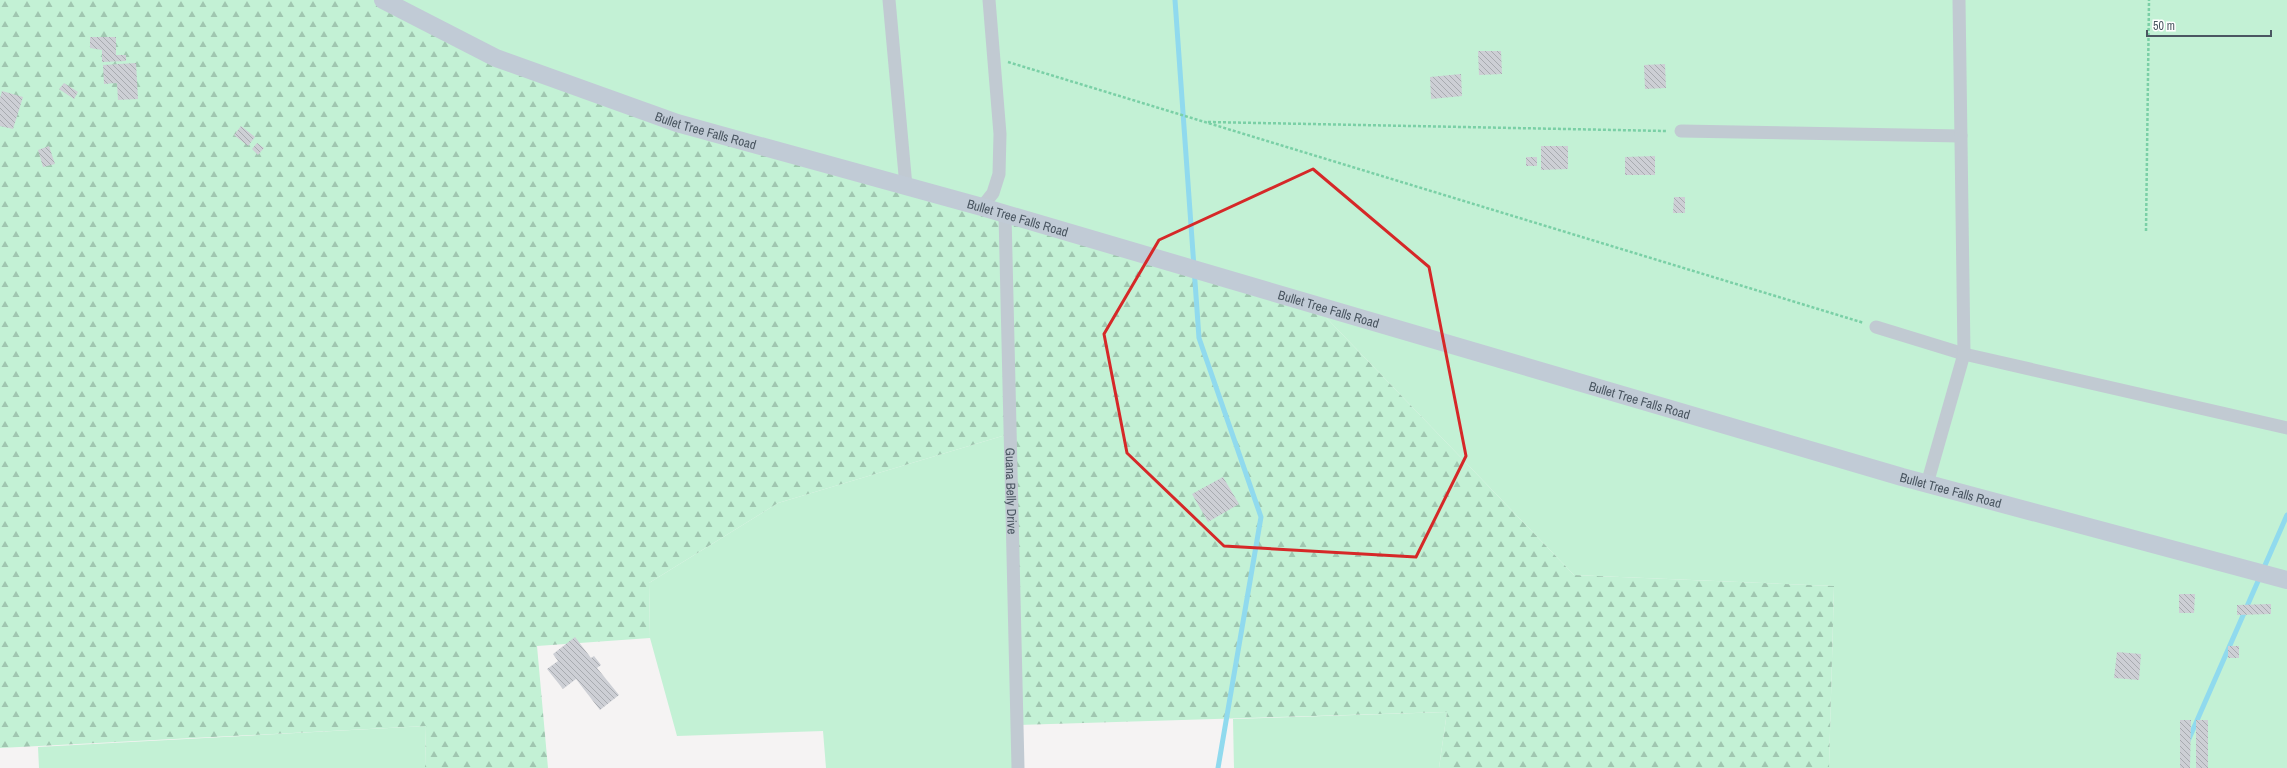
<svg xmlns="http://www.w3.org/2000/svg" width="2287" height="768" viewBox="0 0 2287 768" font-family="'Archivo Narrow',sans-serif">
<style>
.grass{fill:#c3f1d5}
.forest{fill:url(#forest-firs)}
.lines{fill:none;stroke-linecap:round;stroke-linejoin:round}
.stream{stroke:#90daee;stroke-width:5}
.building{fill:url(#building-back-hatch)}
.path{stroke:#7ad0a6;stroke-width:2.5;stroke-dasharray:3 2;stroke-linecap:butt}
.street{stroke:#c1cad2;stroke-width:13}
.secondary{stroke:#c1cbd6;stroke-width:18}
.marked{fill:none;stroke:#d62828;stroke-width:3;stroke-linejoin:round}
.labels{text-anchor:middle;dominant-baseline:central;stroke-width:3;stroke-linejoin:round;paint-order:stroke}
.street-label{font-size:13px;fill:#4a5661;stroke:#fff}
</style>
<defs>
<pattern id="forest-firs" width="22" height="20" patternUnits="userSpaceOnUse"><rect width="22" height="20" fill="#c3f1d5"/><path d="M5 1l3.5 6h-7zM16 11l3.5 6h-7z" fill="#a0c6b0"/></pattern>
<pattern id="building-back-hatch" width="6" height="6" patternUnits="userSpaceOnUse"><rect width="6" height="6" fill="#cdcfd5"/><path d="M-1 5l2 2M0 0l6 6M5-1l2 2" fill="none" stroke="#a8abb0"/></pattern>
</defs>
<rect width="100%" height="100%" fill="#f5f3f3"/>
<path class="grass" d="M383 0H2287V768H1829L1834 586 1574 575 1315 306 677 123 496 58Z
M1009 434 1017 768H826L823 731 677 736 650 638 649 583 778 503Z
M1447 712 1439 768H1234L1233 719Z
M426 726 425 768H39L38 747Z"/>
<path class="forest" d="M0 0H383L496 58 677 123 1315 306 1574 575 1834 586 1829 768H1439L1447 712 1018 725 1009 434 778 503 649 583 650 638 537 646 548 768H425L426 726 0 748Z"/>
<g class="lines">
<path class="stream" d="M1175 0 1199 338 1261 517 1218 768
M2188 741 2287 515"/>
</g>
<path class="building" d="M90 37H116V55H126V61L102 62V50L90 48Z
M1478 51H1501L1502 74 1479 75Z
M136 63 138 99 118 100 117 83 104 84 103 65Z
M1665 64 1666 88 1645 89 1644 65Z
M1461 74 1462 96 1431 99 1430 77Z
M64 83 78 92 74 99 59 89Z
M2 91 23 97 13 129 0 126V98Z
M241 126 255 137 248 146 234 135Z
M257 143 264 148 258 155 252 149Z
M49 146 55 164 43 167 38 150Z
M1541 146H1568V169L1541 170Z
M1655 156V175H1625V157Z
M1526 157H1537V166H1526Z
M1674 197H1685V213H1673Z
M1223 477 1239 504 1208 522 1192 494Z
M2179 594H2195L2194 613H2179Z
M2271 604V614L2237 615V605Z
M575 637 591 658 594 656 601 665 597 668 619 695 600 710 576 679 563 689 547 669 558 661 553 654Z
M2228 646H2239V658H2228Z
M2117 652 2141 654 2139 680 2114 678Z
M2180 720H2191L2190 768H2180Z
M2196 720H2208V768H2196Z"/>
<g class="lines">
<path class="path" d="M1008 62 1864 323
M1208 122 1667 131
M2146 231 2149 0"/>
<g class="street">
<path d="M889 0 906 186"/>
<path d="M1681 131 1961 136"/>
<path d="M982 207 993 193 999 174 1000 134 989 0"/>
<path id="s1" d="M1005 214 1018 768"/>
<path d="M1876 327 1964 354 2287 428"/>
<path d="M1927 484 1964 354 1959 0"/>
</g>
<path class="secondary" id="s2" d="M383 0 496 58 677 123 982 207 1902 477 2287 580"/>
</g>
<path class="marked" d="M1313 169 1429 267 1466 456 1416 557 1224 546 1127 453 1104 334 1159 240Z"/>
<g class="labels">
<g class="street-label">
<text stroke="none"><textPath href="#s2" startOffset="349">Bullet Tree Falls Road</textPath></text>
<text stroke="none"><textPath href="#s2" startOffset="673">Bullet Tree Falls Road</textPath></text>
<text stroke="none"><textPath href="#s2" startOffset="997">Bullet Tree Falls Road</textPath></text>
<text stroke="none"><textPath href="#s2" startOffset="1321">Bullet Tree Falls Road</textPath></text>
<text stroke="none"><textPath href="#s2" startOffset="1645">Bullet Tree Falls Road</textPath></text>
<text stroke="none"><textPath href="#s1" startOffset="277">Guana Belly Drive</textPath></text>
</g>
</g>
<path d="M2147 30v6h124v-6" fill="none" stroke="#4a5661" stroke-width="2"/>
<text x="2153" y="30" font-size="12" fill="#4a5661" stroke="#ffffff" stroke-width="3" paint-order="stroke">50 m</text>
</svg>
